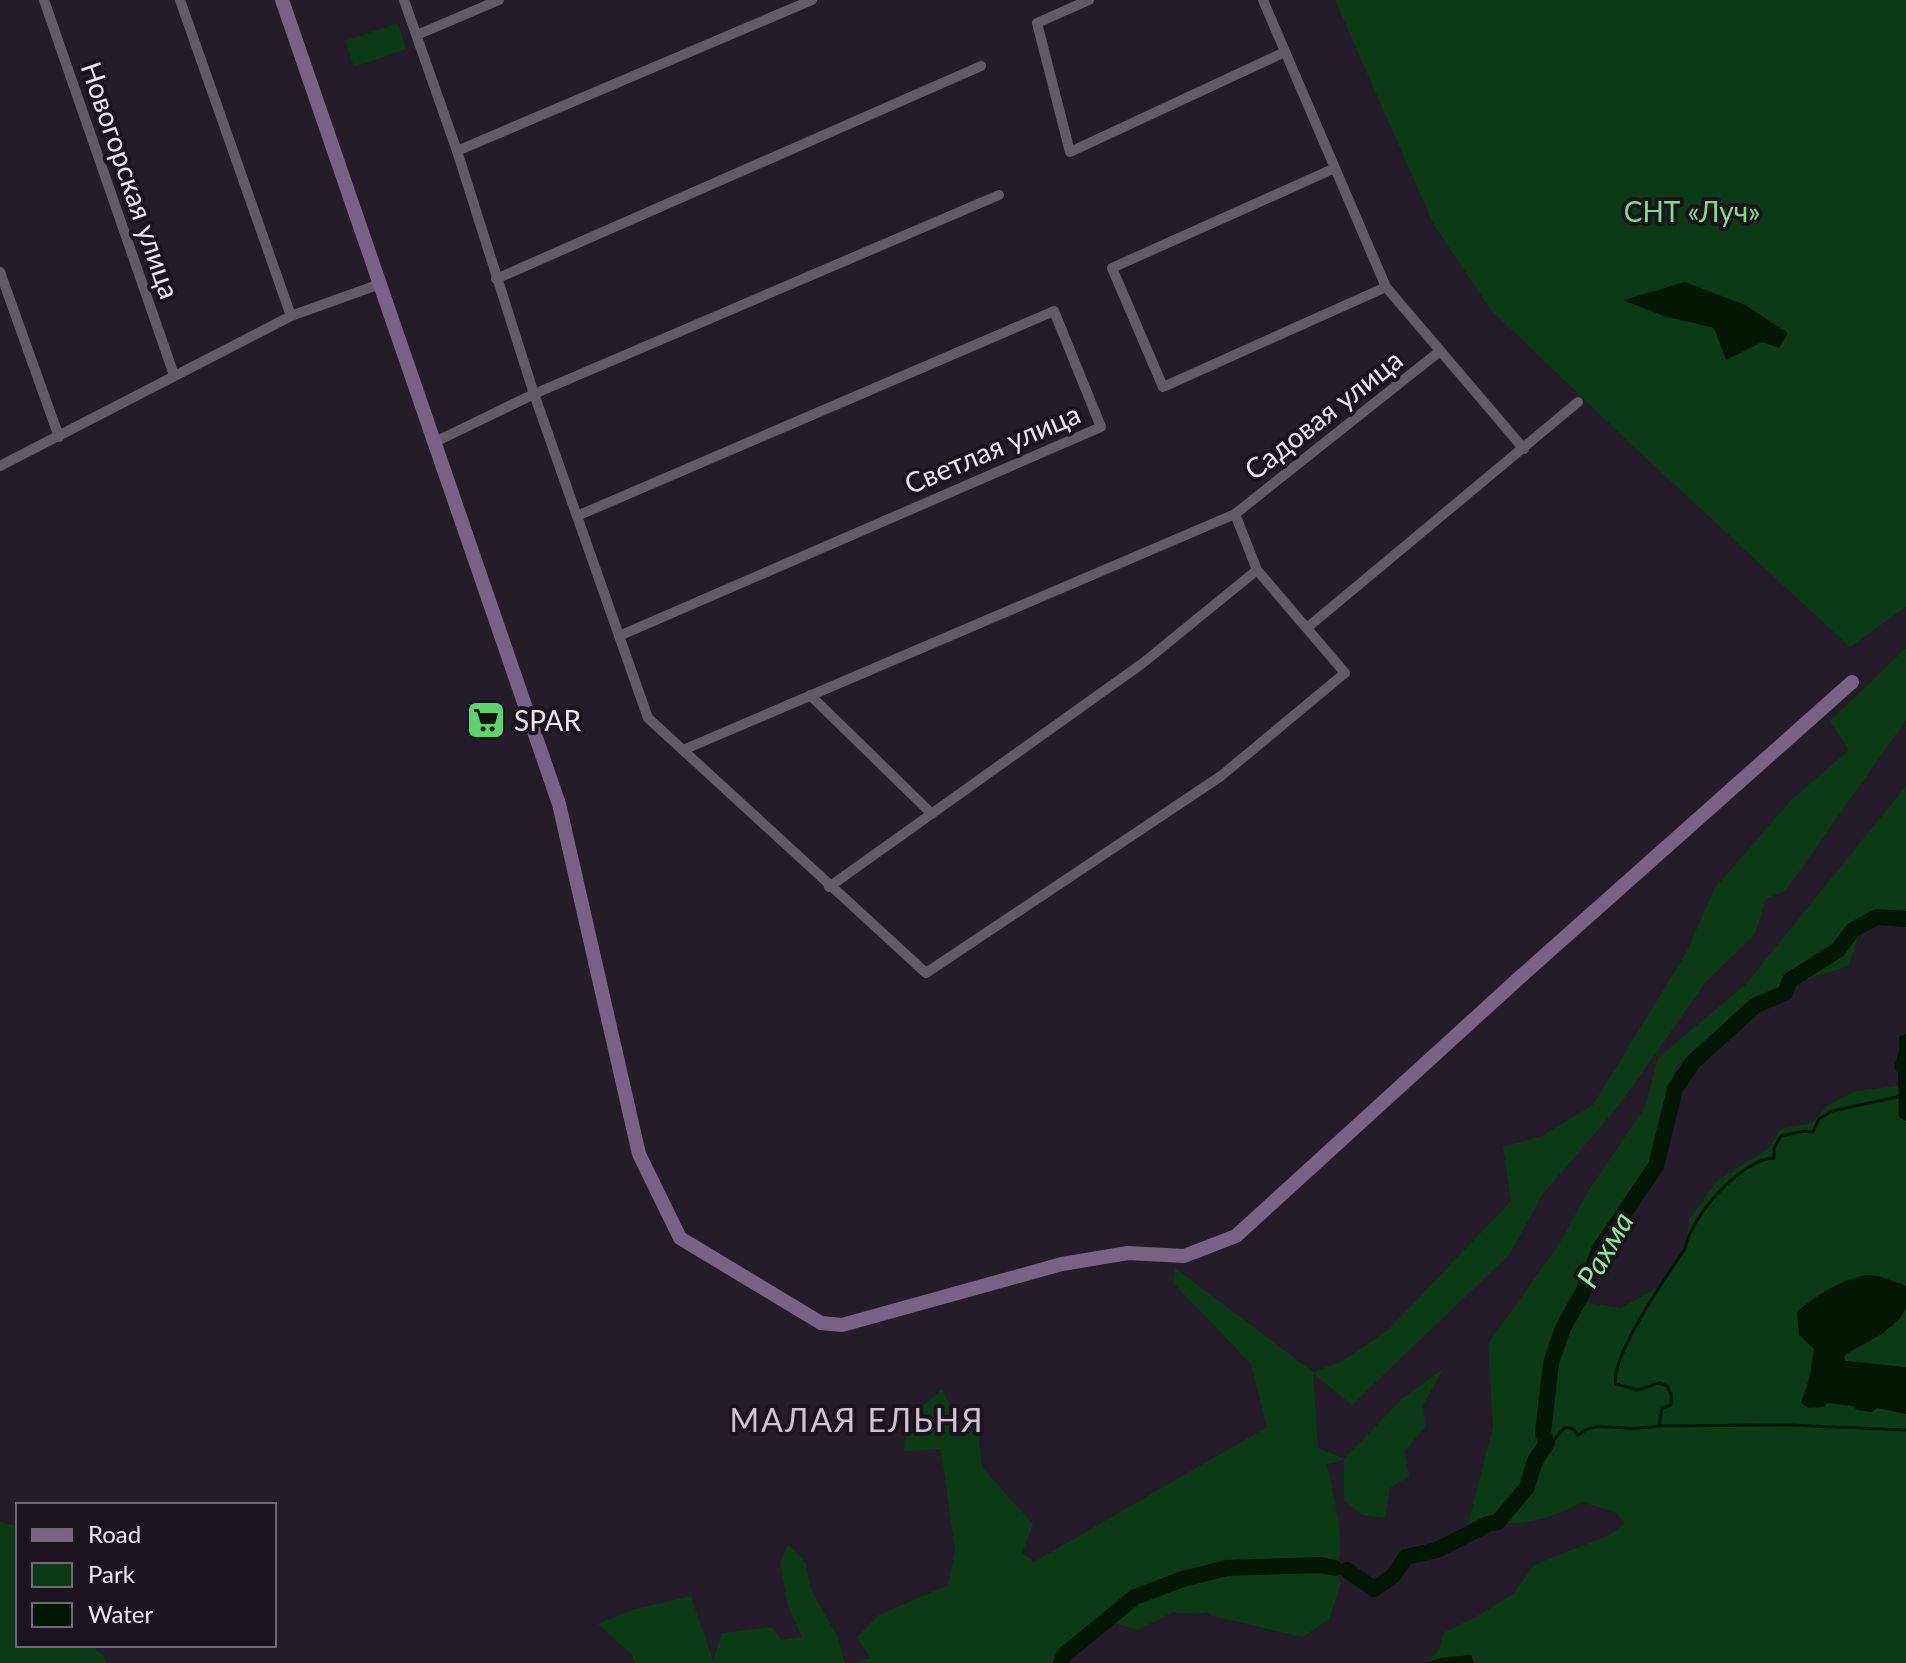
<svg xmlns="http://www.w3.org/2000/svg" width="1906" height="1663" viewBox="0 0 1906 1663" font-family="Lato,sans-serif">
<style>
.green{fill:#0c3a14}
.water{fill:#021804}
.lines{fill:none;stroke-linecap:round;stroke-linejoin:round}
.stream{stroke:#021804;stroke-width:3}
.river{stroke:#021804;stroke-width:16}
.street{stroke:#635a68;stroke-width:10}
.secondary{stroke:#7a6287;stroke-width:14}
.labels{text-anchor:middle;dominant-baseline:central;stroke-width:8;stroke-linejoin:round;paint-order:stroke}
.street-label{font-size:28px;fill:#ede8f0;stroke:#1b141f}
.park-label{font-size:28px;fill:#7be085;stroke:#1b141f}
.poi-label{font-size:28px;fill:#ede8f0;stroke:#1b141f;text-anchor:start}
.water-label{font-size:30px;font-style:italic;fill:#87ec90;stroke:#1b141f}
.quarter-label{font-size:32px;letter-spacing:2px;fill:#cec4d4;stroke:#1b141f}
</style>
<rect width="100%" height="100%" fill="#241d29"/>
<path class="green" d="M1335 0H1906V607L1850 647 1636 449 1491 310 1434 225Z
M398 23 406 49 354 67 345 41Z
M1906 648V720L1786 890 1766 899 1755 934 1705 983 1620 1104 1542 1195 1510 1254 1352 1405 1313 1373 1318 1448 1344 1459 1403 1398 1443 1369 1423 1405 1425 1427 1405 1451 1409 1476 1390 1488 1385 1518 1362 1515 1344 1500V1460L1327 1464C1331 1485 1349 1552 1335 1568L1341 1583 1329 1619 1303 1637 1212 1616 1207 1612 1196 1614 1173 1612 1137 1630 1106 1620 1064 1655 1061 1663H854L870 1658 857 1637 879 1615 948 1585 955 1550 941 1449 904 1451 906 1421 942 1389 959 1424 978 1431 982 1467 1033 1524 1022 1553 1034 1562 1267 1427 1251 1364 1173 1283 1175 1268 1313 1372 1343 1361 1389 1329 1511 1201 1503 1147 1542 1136 1593 1105 1686 953 1715 888 1791 800 1849 750 1830 721Z
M1906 786V909L1869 911 1848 966 1778 989 1676 1066 1650 1166 1588 1260 1556 1332 1552 1358 1563 1328 1588 1303 1621 1308 1660 1286 1685 1249 1689 1220 1717 1181 1768 1149 1781 1129 1812 1123 1827 1106 1855 1091 1898 1086 1899 1117 1906 1121V1286L1901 1282 1809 1345 1814 1349 1811 1361 1812 1374 1824 1407 1827 1403 1854 1406 1857 1410 1872 1412 1877 1408 1906 1414V1663H1474L1470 1655 1427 1662 1439 1650 1443 1633 1483 1613 1514 1593 1534 1565 1607 1536 1625 1524 1615 1512 1582 1502C1558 1515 1526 1527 1498 1522L1527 1487 1535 1461 1547 1443 1543 1433 1549 1379 1538 1445 1522 1484 1492 1516 1468 1524 1493 1427 1488 1344 1559 1244 1589 1190 1645 1107 1658 1058 1745 985Z
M1906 1308V1367L1845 1361 1843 1358 1846 1354 1892 1326Z
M0 1522 18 1526V1645H95L96 1651 103 1654 106 1663H0Z
M788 1544 806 1563 811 1589 838 1638 845 1663H635L632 1655 598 1624 632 1610 691 1596 713 1661 722 1633 772 1627 781 1640 802 1637 788 1606 780 1563Z"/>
<path class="water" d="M1685 282 1745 305 1788 333 1779 348 1762 342 1726 360 1714 328 1664 316 1623 300Z
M1906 1034V1121L1899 1117 1898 1073 1894 1068 1899 1051V1037Z
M1865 1275 1879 1276 1906 1286V1308L1901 1317 1882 1334 1846 1354 1844 1358 1845 1361 1906 1367V1414L1877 1408 1872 1412 1857 1410 1853 1406 1827 1403 1824 1407 1809 1408 1801 1403C1808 1385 1812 1369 1814 1349L1799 1335 1797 1312C1817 1294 1840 1281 1865 1275Z
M1471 1655 1474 1663H1425L1441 1658Z"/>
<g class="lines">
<path class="stream" d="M1659 1426 1789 1425 1906 1430
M1547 1443 1552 1442 1565 1427 1573 1429 1578 1435C1595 1422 1608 1428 1627 1428 1638 1429 1648 1427 1659 1426L1662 1408 1671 1405V1394L1667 1386 1659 1383 1638 1390 1616 1384C1609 1359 1669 1272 1685 1249 1690 1217 1741 1159 1774 1158V1148L1781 1136 1804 1131 1813 1132 1819 1119 1832 1111 1897 1097"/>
<path class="river" d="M1347 1570 1374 1589 1393 1576 1406 1557 1437 1550 1488 1524 1498 1522 1527 1487 1535 1461 1547 1443 1543 1433 1551 1363 1563 1328 1583 1292 1599 1250 1656 1166 1675 1089 1693 1062 1756 1005 1785 993 1790 980 1838 950 1853 930 1877 917 1906 919
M1061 1663 1064 1655 1135 1597 1183 1579 1227 1568 1320 1565 1335 1568"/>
<path class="street" d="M44 0 174 375
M180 0 291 316
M404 0 457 151 534 394 648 718 926 973 1221 776 1345 673 1257 570 1235 514
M1089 0 1037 23 1070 152 1285 52
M1263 0 1386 287 1524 449
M417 35 499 0
M457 151 812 0
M1335 168 1112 268 1163 387 1386 287
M0 272 59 437
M496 279 981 66
M435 442 534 394 999 195
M0 466 291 316 380 284
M577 516 1054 311 1101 427 619 636
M1308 627 1578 402
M810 695 932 814
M683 750 1235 514 1440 351
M829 887 1143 663 1257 570"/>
<path class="secondary" d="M282 0 559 804 639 1154 680 1238 821 1323 842 1325 1062 1264 1128 1253 1184 1256 1236 1236 1518 979 1852 682"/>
</g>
<defs>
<symbol id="supermarket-square" viewBox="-11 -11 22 22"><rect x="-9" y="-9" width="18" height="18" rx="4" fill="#5dd56d" stroke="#1b141f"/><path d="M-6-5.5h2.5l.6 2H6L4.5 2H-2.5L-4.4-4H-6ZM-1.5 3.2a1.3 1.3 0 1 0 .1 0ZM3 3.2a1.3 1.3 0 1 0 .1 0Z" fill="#111"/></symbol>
</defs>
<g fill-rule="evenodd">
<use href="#supermarket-square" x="464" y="698" width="44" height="44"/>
</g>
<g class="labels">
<g class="street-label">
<text transform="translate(131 180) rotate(71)">Новогорская улица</text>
<text transform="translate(1323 414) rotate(-38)">Садовая улица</text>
<text transform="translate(992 448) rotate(-23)">Светлая улица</text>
</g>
<g class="park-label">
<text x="1692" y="211">СНТ «Луч»</text>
</g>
<g class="poi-label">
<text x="514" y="720">SPAR</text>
</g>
<g class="water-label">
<text transform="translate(1604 1249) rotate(-60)">Рахма</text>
</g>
<g class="quarter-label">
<text x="857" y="1419">МАЛАЯ ЕЛЬНЯ</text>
</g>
</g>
<rect x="16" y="1503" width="260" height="144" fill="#1b141f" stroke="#6f6973" stroke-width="2"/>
<rect x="32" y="1529" width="40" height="12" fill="#7a6287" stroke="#6f6973" stroke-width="2"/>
<text x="88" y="1543" font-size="24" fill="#ede8f0">Road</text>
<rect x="32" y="1563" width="40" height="24" fill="#0c3a14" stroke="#6f6973" stroke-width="2"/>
<text x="88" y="1583" font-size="24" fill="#ede8f0">Park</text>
<rect x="32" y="1603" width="40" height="24" fill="#021804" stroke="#6f6973" stroke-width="2"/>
<text x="88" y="1623" font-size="24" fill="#ede8f0">Water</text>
</svg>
